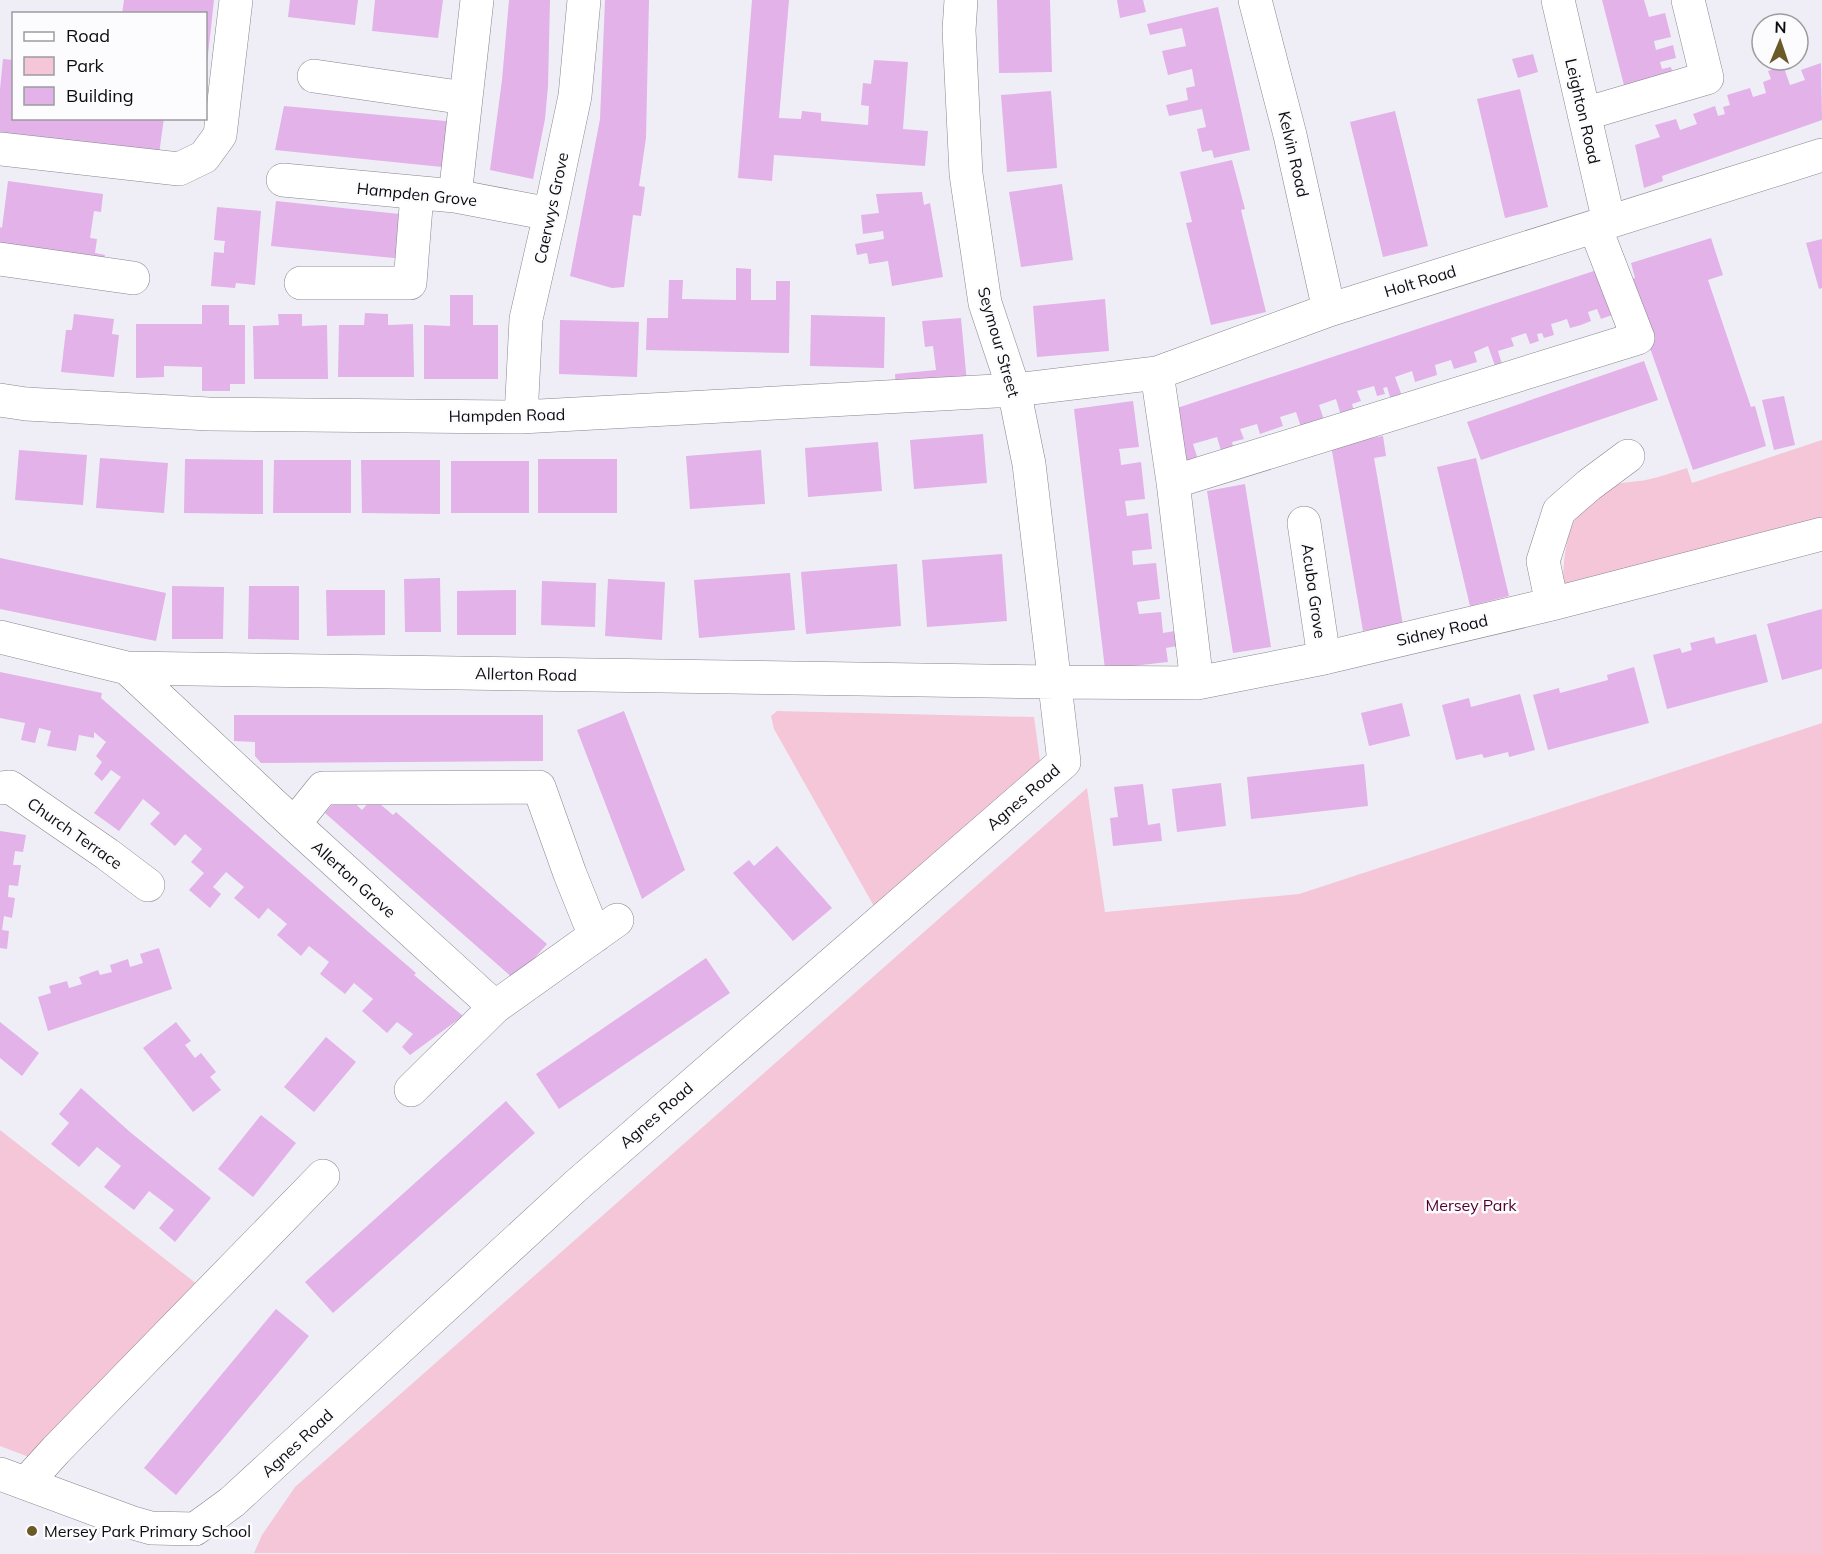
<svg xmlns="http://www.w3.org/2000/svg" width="1822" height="1554" viewBox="0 0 1822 1554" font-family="Mulish,sans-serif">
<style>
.green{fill:#f5c6d7}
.building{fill:#e2b2e8}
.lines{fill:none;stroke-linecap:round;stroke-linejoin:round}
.minor-casing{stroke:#87868e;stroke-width:34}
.minor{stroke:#fff;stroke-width:33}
.poi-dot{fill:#6a5a27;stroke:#fcfcfe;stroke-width:2}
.labels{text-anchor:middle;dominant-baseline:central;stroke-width:5;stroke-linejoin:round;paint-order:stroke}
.street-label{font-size:16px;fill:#0c0c0f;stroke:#fcfcfe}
.park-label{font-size:16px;fill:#53002d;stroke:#fcfcfe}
.poi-label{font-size:16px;fill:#0c0c0f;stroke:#fcfcfe;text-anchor:start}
</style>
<rect width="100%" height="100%" fill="#efeef7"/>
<path class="green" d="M1822 440V527L1563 589C1563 549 1568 504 1610 486 1622 482 1634 482 1646 480 1660 477 1673 472 1687 468L1692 483Z
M777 711 1034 717 1040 761 875 908 774 729 771 716Z
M1822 723V1554L254 1553 262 1535 295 1487 1087 788 1105 912 1299 894Z
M0 1130 202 1288 29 1457 0 1446Z"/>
<path class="building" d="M124 0H214L207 64H206V14H122Z
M290 0H358L355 25 288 17Z
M375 0H443L438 38 372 31Z
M509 0H550L548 86 545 119 533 179 490 170 502 80Z
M605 0H649L646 138 639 186 645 187 641 216 633 215 624 287 612 288 570 276 600 119Z
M752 0H789L779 118 801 119 802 111 821 113V121L868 125 869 106 861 105 863 83 871 84 874 60 908 62 903 129 928 131 925 166 774 155 772 181 738 178Z
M997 0H1050L1052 72 999 73Z
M1117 0H1143L1146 12 1120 18Z
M1602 0H1644L1649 17 1665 13 1671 37 1654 41 1656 50 1673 45 1676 58 1660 62 1662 69 1671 67 1673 75 1627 97Z
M1218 7 1250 150 1214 158 1212 150 1202 152 1197 129 1206 127 1202 109 1169 116 1166 105 1188 100 1186 88 1195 86 1192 69 1168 75 1162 51 1186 46 1182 28 1150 35 1147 24Z
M1533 54 1538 72 1518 78 1512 59Z
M3 59 14 60V118H164L159 154 0 136V89Z
M1821 63 1822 120 1662 176 1663 181 1644 188 1635 145 1660 137 1655 125 1676 119 1680 130 1697 124 1693 114 1715 106 1718 116 1725 114 1723 107 1730 105 1727 95 1750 88 1753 97 1766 93 1763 82 1771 79 1768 71 1783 65 1790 85 1805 80 1801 70Z
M1520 89 1548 207 1505 218 1477 99Z
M1051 91 1057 168 1007 172 1001 95Z
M284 106 456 122 452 168 275 150Z
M1395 111 1428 246 1383 257 1350 122Z
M1232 160 1245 209 1241 210 1266 312 1211 325 1186 223 1192 222 1180 172Z
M8 181 103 194 101 212 94 211 90 238 97 239 95 253 105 255 104 261 0 246V227L2 228Z
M1062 184 1073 260 1021 267 1009 192Z
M922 192 924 205 930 203 943 277 892 286 888 261 869 264 867 253 857 255 855 244 884 239 883 231 863 234 861 215 879 213 876 194Z
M276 201 409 215 404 259 271 246Z
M217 207 261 211 255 285 236 283 235 288 211 286 214 252 224 253V247L225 241 214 240Z
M1711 238 1723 275 1708 280 1751 407 1755 406 1766 446 1693 470 1626 280 1635 278 1631 263Z
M1822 239V288L1819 289 1806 243Z
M1606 267 1612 315 1601 319 1597 309 1588 312 1591 321 1581 325 1570 328 1567 319 1558 322 1551 324 1554 335 1544 338 1542 333 1537 334 1539 341 1530 344 1526 333 1511 338 1514 346 1498 351 1502 364 1495 366 1488 346 1474 352 1477 362 1454 369 1451 360 1435 365 1437 375 1415 382 1412 371 1395 377 1402 396 1391 400 1387 387 1383 388 1385 394 1377 396 1374 386 1357 391 1361 401 1352 404 1356 418 1343 422 1336 399 1319 405 1325 423 1302 430 1296 412 1280 417 1283 426 1260 434 1257 424 1240 429 1244 439 1232 442 1234 450 1222 454 1217 437 1193 444 1201 469 1184 474 1177 408Z
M736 268 751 269V300H776V281H790L789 353 646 350 647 318H668L669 280H683L682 299 736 300Z
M450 295H473V325H498V379H424V325L450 326Z
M1105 299 1109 351 1037 357 1033 306Z
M202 305H229V325H245V384H230V391H202V367L164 366V377L136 378V324H202Z
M365 313 388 314V325L413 324 414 377H338L339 325H364Z
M74 314 114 319 112 334 119 335 114 377 61 372 66 330H72Z
M278 314H302V326L327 325 328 379H254L253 326 279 325Z
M811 315 885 317 884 368 810 366Z
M961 318 967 383 896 389 895 374 936 370 933 346 925 347 922 321Z
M560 320 639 322 637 377 559 374Z
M1644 361 1658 400 1481 460 1467 422Z
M1784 396 1795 445 1774 450 1762 400Z
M1133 401 1139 447 1119 449 1120 454 1121 465 1141 462 1145 499 1125 501 1127 516 1148 513 1152 549 1132 551 1133 565 1156 563 1160 599 1137 602 1139 614 1161 612 1163 633 1175 631 1177 646 1166 648 1168 662 1105 669 1074 409Z
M983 434 987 483 914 489 910 440Z
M1383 436 1386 456 1374 458 1403 625 1363 631 1331 445Z
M878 442 882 491 808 497 805 448Z
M19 450 87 455 83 505 15 500Z
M761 450 765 504 690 509 686 456Z
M100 458 168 463 164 513 96 508Z
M1476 458 1509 596 1470 606 1437 467Z
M185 459 263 460V514L184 513Z
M538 459H617V513H538Z
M274 460H351V513H273Z
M361 460H440V514L362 513Z
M451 461H529V513H451Z
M1245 484 1271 647 1233 653 1207 491Z
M1002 554 1007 621 927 627 922 560Z
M0 558 166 593 156 641 0 609Z
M897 564 901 626 806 634 801 572Z
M790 573 795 630 699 638 694 580Z
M440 578 441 632H405L404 579Z
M608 579 665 582 662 640 605 636Z
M542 581 596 583 595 627 541 625Z
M172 586 224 587 223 639H172Z
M249 586H299V640L248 639Z
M326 590H385V635L327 636Z
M516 590V635H457V591Z
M1822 609V669L1782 680 1767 624Z
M1756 634 1768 682 1667 709 1653 655 1680 648 1682 653 1692 650 1690 643 1714 637 1716 644Z
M1634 667 1649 723 1548 750 1533 695 1559 688 1560 693 1608 680 1607 675Z
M0 672 102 693 101 698 372 935 416 973 414 975 463 1016 410 1055 402 1047 413 1034 397 1022 387 1033 362 1011 373 999 354 983 345 994 320 974 329 962 309 946 301 956 277 935 287 924 268 908 259 919 234 898 244 887 226 872 213 887 221 894 210 908 189 890 204 873 191 862 202 849 185 834 175 846 150 824 160 813 143 799 119 831 94 813 121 777 111 770 102 781 94 774 102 762 96 756 106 742 94 732V738L79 735 76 751 47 746 51 731 39 728 35 743 21 740 25 723 0 718Z
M1520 694 1535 750 1509 757 1508 752 1484 758 1482 754 1456 760 1442 705 1469 698 1471 707Z
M1402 703 1410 736 1369 746 1361 713Z
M624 711 685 870 642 899 577 730Z
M234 715H543V761L261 763 255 756V742L234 741Z
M1364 764 1368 806 1251 819 1247 777Z
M1221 783 1226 826 1177 832 1172 789Z
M1143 784 1148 825 1160 823 1162 841 1113 846 1110 818 1118 817 1114 787Z
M343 792 362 810 373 798 393 815 396 812 547 944 515 980 325 813Z
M0 831 26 835 23 852 15 851 13 865H21L18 886 9 885 8 897 15 898 12 918 4 916 2 930 9 931 7 949 0 948Z
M777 846 832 908 793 941 733 873 749 860 754 866Z
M159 948 172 989 48 1031 38 997 51 993 49 986 67 981 69 988 82 984 79 977 98 970 100 975 112 972 110 965 128 959 130 967 143 963 140 954Z
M706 958 730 993 559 1109 536 1074Z
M0 1022 39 1053 22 1076 0 1058Z
M176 1022 191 1041 185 1045 195 1058 201 1053 216 1072 210 1077 221 1090 193 1112 143 1048Z
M326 1037 356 1062 314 1112 284 1087Z
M81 1088 130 1132 211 1198 175 1242 159 1228 174 1210 149 1191 134 1210 104 1187 121 1166 97 1147 79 1167 51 1144 69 1123 59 1114Z
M506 1101 535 1133 333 1313 305 1282Z
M261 1115 296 1143 253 1197 218 1169Z
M276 1309 309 1336 176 1495 144 1468Z"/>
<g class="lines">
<defs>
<path id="minor" d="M1255 0 1290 135 1329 310
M1558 0 1609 222
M314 76 465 98
M1584 114 1707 78 1688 0
M0 149 179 169 204 157 220 135 236 0
M283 180 455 196 550 214
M455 196 477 0
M0 259 133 278
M301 283H410L417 194
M1157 373 1173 482 1197 683
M0 400 26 404 209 414 521 417 1014 390 1157 373 1329 310 1822 155
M521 417 526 319 550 214 575 96 584 0
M1173 482 1638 338 1595 227
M1304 523 1324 658
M1552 604 1543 561 1559 511 1589 485 1628 456
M0 637 127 668 1056 682 1197 683 1324 658 1552 604 1822 534
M127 668 294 824 495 1007 411 1090
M0 788 10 787 107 854 148 885
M294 824 323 788 539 787 570 874 595 936
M495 1007 617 920
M0 1474 130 1522 151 1528 195 1529 232 1502 578 1184 1064 762 1029 464 1014 390 985 303 966 174 959 30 961 0
M26 1483 56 1450 323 1176"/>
</defs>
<use href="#minor" class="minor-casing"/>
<use href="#minor" class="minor"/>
</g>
<circle class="poi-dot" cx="32" cy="1531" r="6"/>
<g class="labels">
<g class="street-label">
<text transform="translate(1583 111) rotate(77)">Leighton Road</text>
<text transform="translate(1294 154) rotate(77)">Kelvin Road</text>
<text transform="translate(417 194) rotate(6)">Hampden Grove</text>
<text transform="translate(551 208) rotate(-78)">Caerwys Grove</text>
<text transform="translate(1420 281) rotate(-17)">Holt Road</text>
<text transform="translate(999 342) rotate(74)">Seymour Street</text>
<text transform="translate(507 415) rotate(-1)">Hampden Road</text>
<text transform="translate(1314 591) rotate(82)">Acuba Grove</text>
<text transform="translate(1442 630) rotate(-13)">Sidney Road</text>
<text transform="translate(526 674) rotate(1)">Allerton Road</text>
<text transform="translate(1023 797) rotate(-41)">Agnes Road</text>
<text transform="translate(75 833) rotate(35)">Church Terrace</text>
<text transform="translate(354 879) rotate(42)">Allerton Grove</text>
<text transform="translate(656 1115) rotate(-41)">Agnes Road</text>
<text transform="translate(297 1443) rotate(-43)">Agnes Road</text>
</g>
<g class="park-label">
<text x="1471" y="1205">Mersey Park</text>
</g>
<g class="poi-label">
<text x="44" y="1531">Mersey Park Primary School</text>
</g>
</g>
<rect x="12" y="12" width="195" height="108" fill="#fcfcfe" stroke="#9c9c9e" stroke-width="1.5"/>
<rect x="24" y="32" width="30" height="9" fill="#ffffff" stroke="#9c9c9e" stroke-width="1.5"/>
<text x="66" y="42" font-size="18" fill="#0c0c0f">Road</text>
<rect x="24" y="57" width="30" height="18" fill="#f5c6d7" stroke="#9c9c9e" stroke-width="1.5"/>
<text x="66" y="72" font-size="18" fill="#0c0c0f">Park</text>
<rect x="24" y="87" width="30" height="18" fill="#e2b2e8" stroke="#9c9c9e" stroke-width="1.5"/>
<text x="66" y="102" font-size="18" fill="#0c0c0f">Building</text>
<g transform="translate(1780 42) rotate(2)"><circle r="28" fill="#fcfcfe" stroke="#9c9c9e" stroke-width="1.5"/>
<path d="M0-4.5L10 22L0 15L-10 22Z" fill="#6a5a27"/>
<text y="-9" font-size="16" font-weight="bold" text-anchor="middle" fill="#0c0c0f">N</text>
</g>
</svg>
